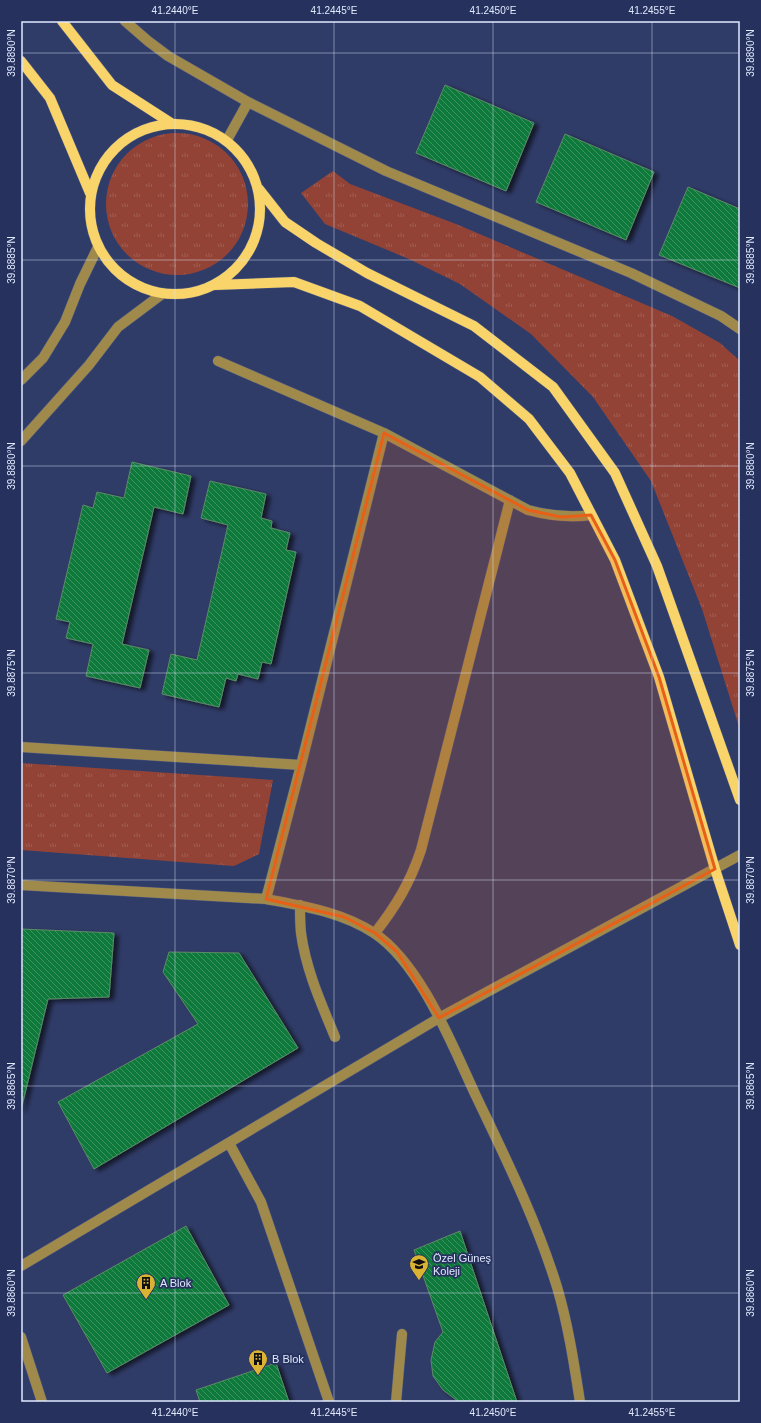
<svg xmlns="http://www.w3.org/2000/svg" width="761" height="1423" viewBox="0 0 761 1423" font-family="Arial,sans-serif">
<style>
.grass{fill:url(#grass-tufts)}
.building{fill:url(#building-back-hatch);stroke:#5b8b66;filter:url(#shadow)}
.lines{fill:none;stroke-linecap:round;stroke-linejoin:round}
.minor-casing{stroke:#4c5880;stroke-width:11}
.major-casing{stroke:#4c5880;stroke-width:11}
.minor{stroke:#a08a4b;stroke-width:10}
.major{stroke:#f8d46a;stroke-width:10}
.marked{fill:#e86018;fill-opacity:0.2;stroke:#e86018;stroke-width:3;stroke-linejoin:round}
.ticks{fill:none;stroke:#e1e9ff;stroke-width:1;stroke-opacity:0.45}
.labels{text-anchor:middle;dominant-baseline:central;stroke-width:3.5;stroke-linejoin:round;paint-order:stroke}
.poi-label{font-size:11px;fill:#e1e9ff;stroke:#26325d;text-anchor:start}
.neatline{fill:none;stroke:#e1e9ff;stroke-width:1.5}
.ticks-label{font-size:10px;text-anchor:middle;fill:#e1e9ff}
</style>
<defs>
<pattern id="grass-tufts" width="24" height="20" patternUnits="userSpaceOnUse"><rect width="24" height="20" fill="#924336"/><path d="M3 7l-1-3M5 7V3M7 7l1-3M15 17l-1-3M17 17v-4M19 17l1-3" fill="none" stroke="#a15e54"/></pattern>
<pattern id="building-back-hatch" width="6" height="6" patternUnits="userSpaceOnUse"><rect width="6" height="6" fill="#117a3a"/><path d="M-1 5l2 2M0 0l6 6M5-1l2 2" fill="none" stroke="#3f9361"/></pattern>
<filter id="shadow"><feDropShadow dx="4.5" dy="2.5" stdDeviation="2" flood-color="#0009"/></filter>
</defs>
<rect width="100%" height="100%" fill="#303c68"/>
<path class="grass" d="M106 204a71 71 0 1 1 142 0a71 71 0 1 1-142 0Z
M333 171 350 184 456 224 672 316 720 343 740 361V730L702 609 651 481 593 397 531 334 460 284 409 259 325 224 301 193Z
M21 763 273 780 259 854 234 866 21 850Z"/>
<path class="building" d="M445 85 534 123 506 191 416 153Z
M565 134 654 172 626 240 536 202Z
M688 187 740 209V288L659 255Z
M132 462 191 476 183 514 154 507 122 644 149 650 140 688 86 676 93 644 66 638 70 622 56 619 83 505 93 508 97 492 124 498Z
M210 481 266 494 261 518 272 521 271 528 290 533 286 550 296 552 271 664 262 662 258 679 238 674 236 681 226 678 219 707 162 694 171 654 197 660 228 525 201 518Z
M21 929 114 933 109 997 48 999 21 1110Z
M169 952 239 953 298 1048 94 1169 58 1102 198 1024 163 972Z
M186 1226 229 1305 107 1373 63 1295Z
M460 1231 517 1402H459L443 1390 433 1376 431 1360 435 1342 443 1332 414 1250Z
M276 1363 289 1402H200L196 1390Z"/>
<g class="lines">
<defs>
<path id="minor" d="M125 21 148 41 168 56 248 102 386 171 631 273 721 316 740 329
M227 140 248 102
M218 361 384 433 528 510C550 516 569 518 591 515
M21 380 43 358 65 322 80 284 98 247
M21 441 89 365 118 327 162 294
M21 747 301 765
M21 885 266 899C303 906 342 912 374 933 421 964 453 1047 476 1096 506 1159 536 1219 557 1287 568 1324 574 1363 580 1402
M266 899 301 765 384 433
M300 905C300 915 300 924 301 933 306 970 321 1003 335 1037
M375 933C396 906 410 883 421 850L510 500
M229 1143 261 1202 329 1402
M21 1266 439 1018 740 855
M21 1337 42 1402
M396 1402 402 1334"/>
<path id="major" d="M62 21 112 85 171 123
M21 61 50 98 90 193
M90 209a85 85 0 1 1 170 0a85 85 0 1 1-170 0Z
M259 189 285 222 316 243 367 273 474 326 553 387 615 473 657 566 740 800
M215 285 294 282 360 306 480 377 529 419 570 473 615 560 659 677 715 869 740 945"/>
</defs>
<use href="#minor" class="minor-casing"/>
<use href="#major" class="major-casing"/>
<use href="#minor" class="minor"/>
<use href="#major" class="major"/>
</g>
<path class="marked" d="M384 433 528 510 561 517 591 515 615 560 659 677 715 869 439 1018 397 952 375 933 344 917 266 899Z"/>
<path class="ticks" d="M175 21V1402M334 21V1402M493 21V1402M652 21V1402M21 53H740M21 260H740M21 466H740M21 673H740M21 880H740M21 1086H740M21 1293H740"/>
<defs>
<symbol id="school-pin" viewBox="-11 -11 22 30"><path d="M0 17L-7.5 6A9.5 9.5 0 1 1 7.5 6Z" fill="#dab333" stroke="#26325d"/><path d="M0-5L7-2L0 1L-7-2ZM-4 1L0 2.5L4 1V4Q0 6-4 4Z" fill="#111"/></symbol>
<symbol id="building-pin" viewBox="-11 -11 22 30"><path d="M0 17L-7.5 6A9.5 9.5 0 1 1 7.5 6Z" fill="#dab333" stroke="#26325d"/><path d="M-4-6H4V6H1V3H-1V6H-4ZM-2.5-4.3h1.7v1.8h-1.7ZM.8-4.3h1.7v1.8H.8ZM-2.5-1h1.7V.8h-1.7ZM.8-1h1.7V.8H.8Z" fill="#111"/></symbol>
</defs>
<g fill-rule="evenodd">
<use href="#school-pin" x="408" y="1253" width="22" height="30"/>
<use href="#building-pin" x="135" y="1272" width="22" height="30"/>
<use href="#building-pin" x="247" y="1348" width="22" height="30"/>
</g>
<g class="labels">
<g class="poi-label">
<text x="433" y="1258">Özel Güneş<tspan x="433" dy="13">Koleji</tspan></text>
<text x="160" y="1283">A Blok</text>
<text x="272" y="1359">B Blok</text>
</g>
</g>
<rect width="761" height="1423" fill="none" stroke="#26325d" stroke-width="44"/>
<rect x="22" y="22" width="717" height="1379" class="neatline"/>
<g class="ticks-label">
<text x="175" y="14">41.2440°E</text>
<text x="334" y="14">41.2445°E</text>
<text x="493" y="14">41.2450°E</text>
<text x="652" y="14">41.2455°E</text>
<text transform="translate(11 53) rotate(-90)" y="4">39.8890°N</text>
<text transform="translate(750 53) rotate(-90)" y="4">39.8890°N</text>
<text transform="translate(11 260) rotate(-90)" y="4">39.8885°N</text>
<text transform="translate(750 260) rotate(-90)" y="4">39.8885°N</text>
<text transform="translate(11 466) rotate(-90)" y="4">39.8880°N</text>
<text transform="translate(750 466) rotate(-90)" y="4">39.8880°N</text>
<text transform="translate(11 673) rotate(-90)" y="4">39.8875°N</text>
<text transform="translate(750 673) rotate(-90)" y="4">39.8875°N</text>
<text transform="translate(11 880) rotate(-90)" y="4">39.8870°N</text>
<text transform="translate(750 880) rotate(-90)" y="4">39.8870°N</text>
<text transform="translate(11 1086) rotate(-90)" y="4">39.8865°N</text>
<text transform="translate(750 1086) rotate(-90)" y="4">39.8865°N</text>
<text transform="translate(11 1293) rotate(-90)" y="4">39.8860°N</text>
<text transform="translate(750 1293) rotate(-90)" y="4">39.8860°N</text>
<text x="175" y="1416">41.2440°E</text>
<text x="334" y="1416">41.2445°E</text>
<text x="493" y="1416">41.2450°E</text>
<text x="652" y="1416">41.2455°E</text>
</g>
</svg>
